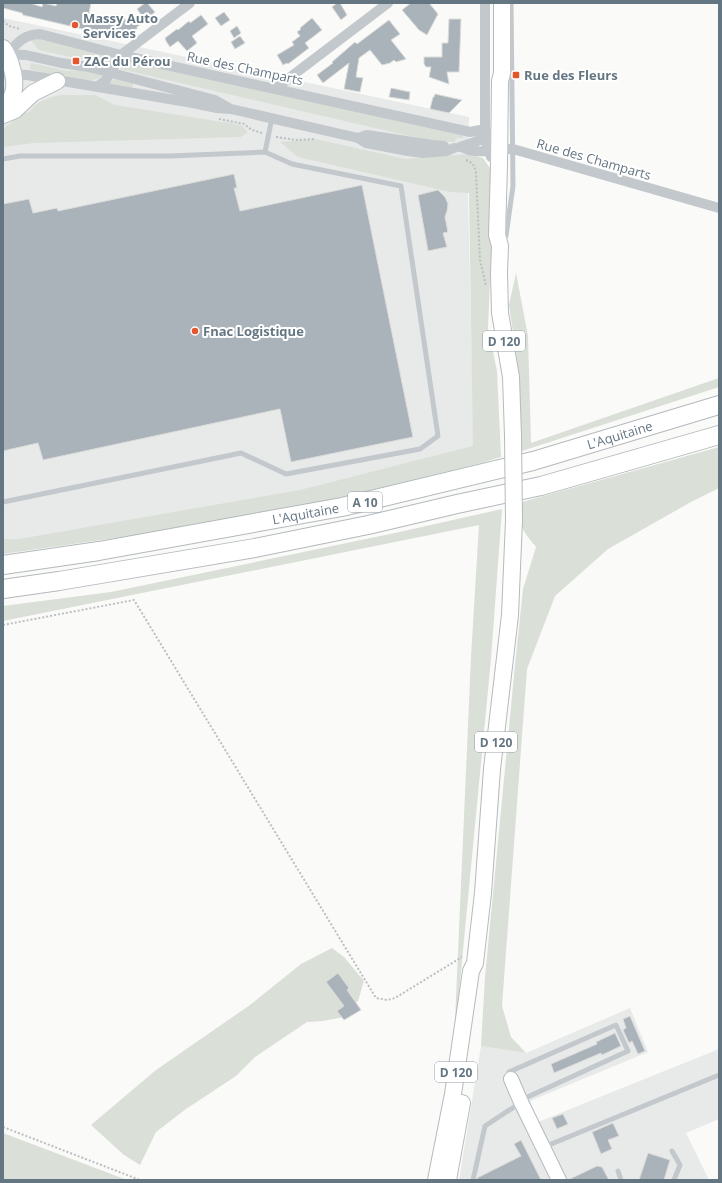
<svg xmlns="http://www.w3.org/2000/svg" width="722" height="1183" viewBox="0 0 722 1183" font-family="'Open Sans',sans-serif">
<style>
.built{fill:#e8e9e9}
.green{fill:#dadfd7}
.building{fill:#aab3b9;stroke:#dcdcda}
.lines{fill:none;stroke-linecap:round;stroke-linejoin:round}
.secondary-casing{stroke:#b3babf;stroke-width:16}
.primary-casing{stroke:#b5babe;stroke-width:18}
.highway-casing{stroke:#b4b9bd;stroke-width:20}
.path{stroke:#bbbfc2;stroke-width:2;stroke-dasharray:2 2;stroke-linecap:butt}
.lane{stroke:#c3c8cc;stroke-width:5}
.street{stroke:#c3c8cc;stroke-width:10}
.secondary{stroke:#fff;stroke-width:14}
.primary{stroke:#fff;stroke-width:16}
.highway{stroke:#fff;stroke-width:18}
.primary-bridge-casing{stroke:#b5babe;stroke-width:18;stroke-linecap:butt}
.primary-bridge{stroke:#fff;stroke-width:16}
.poi-dot{fill:#e4572e;stroke:#fff;stroke-width:1.5}
.labels{text-anchor:middle;dominant-baseline:central;stroke-width:4;stroke-linejoin:round;paint-order:stroke}
.shield{fill:#fff;stroke:#939fa8;stroke-width:1}
.shield-label{font-size:12px;font-weight:bold;fill:#657683}
.poi-label{font-size:13px;font-weight:bold;fill:#657683;stroke:#fff;text-anchor:start}
.street-label{font-size:13px;fill:#657683;stroke:#fff}
</style>
<rect width="100%" height="100%" fill="#fafaf8"/>
<path class="built" d="M3 18 469 117 468 193 474 457 427 461 162 523 3 541Z
M630 1008 648 1052 530 1101 538 1122 719 1049V1119L686 1133 709 1180H459L481 1046 526 1053Z"/>
<path class="green" d="M36 37 110 56 112 61 107 65 39 50 30 39Z
M129 60 463 136V138H456L455 142 431 141 120 69 124 63Z
M31 63 67 71 84 70 103 76C82 88 52 75 30 69Z
M116 78 133 82V87L129 89 106 85Z
M62 95H95L115 105 241 125 248 132 241 137 33 143 3 147V129L22 114 29 112C37 101 49 97 62 95Z
M315 139 405 159 469 154 483 158 490 168 494 185 488 328 497 371 501 457 481 463 339 498 186 528 3 554V539H19L300 490 473 446 469 193 450 192 298 157 280 142Z
M516 273 528 336 531 443 719 378V387L522 451 519 373 509 305Z
M719 447V488L691 502 608 549 555 596 527 669 502 1006 511 1037 526 1053 481 1046 485 977 515 665 523 589 536 547C521 529 518 525 522 502Z
M502 509 491 659 454 1044 471 657 479 525 3 621V606L111 592 395 533Z
M332 948 344 957 364 981 358 1001 344 1017 323 1021 307 1022 255 1057 236 1076 186 1109 156 1132 140 1165 124 1155 91 1125 156 1070 250 1005 301 964Z
M3 1133 127 1180H3Z"/>
<path class="building" d="M3 3H30L42 7 43 3 56 6 57 3H91L89 13 106 17 119 14 121 20 142 16 137 9 145 3H147L155 12 137 27V29L123 32 124 35 102 30 101 32 87 30 23 15 22 13 3 8Z
M337 3H340L347 15 341 20 332 7Z
M411 3H429L438 14 427 35 419 30 402 10Z
M224 12 230 20 221 26 215 18Z
M201 15 208 24 192 36 197 43 187 51 178 41 170 47 166 41 165 38 177 29 178 30 189 21 190 23Z
M312 18 322 30 305 43 309 48 288 64 287 63 283 65 277 55 294 45 292 42 300 36 297 32 301 29 300 28Z
M449 19H461L459 72H447L449 84 429 77 431 67H426L424 64V57H442V43H448Z
M389 20 400 34 391 40 406 59 396 62 394 60 390 63 382 65 370 50 359 58 356 77 363 78 360 92 344 89 349 63 323 83 317 75 333 63 332 62 355 42 357 44Z
M237 26 241 33 234 38 230 31Z
M240 36 245 43 235 49 231 42Z
M391 88 410 92 409 100 389 97Z
M435 94 462 100 449 113 430 109 433 97H434Z
M234 174 237 188H234L240 211 362 185 413 437 291 462 280 409 43 460 38 443 3 451V204L29 199 33 213 57 208 58 211Z
M438 190 445 197 448 204 447 211 445 217 448 232 443 233 447 247 428 251 418 195Z
M338 973 349 988 347 990 361 1010 344 1020 337 1011 344 1006 326 982Z
M630 1016 645 1051 638 1054 632 1041 629 1043 623 1030 626 1028 623 1019Z
M615 1033 621 1046 602 1055 601 1053 554 1073 551 1064 597 1044 596 1042Z
M563 1114 568 1124 557 1129 552 1118Z
M613 1123 619 1136 608 1140 612 1149 601 1154 592 1132Z
M521 1140 541 1180H477V1178L521 1156 514 1144Z
M648 1153 670 1160 664 1180H639Z
M597 1166 602 1167 609 1180H568Z"/>
<g class="lines">
<defs>
<path id="secondary" d="M511 1079 520 1100 559 1180"/>
<path id="primary" d="M502 3V73L500 81 499 165 497 235 500 246 499 273 500 313 511 377 513 436
M3 48C11 60 18 82 12 96 10 101 6 105 3 109
M3 115 15 110 33 93 57 81
M436 1180 453 1094 471 971 475 963 476 954 483 893 492 769 510 615 514 520
M448 1180 462 1103"/>
<g id="highway">
<path id="s1" d="M3 565 99 551 342 507 533 461 719 405"/>
<path d="M3 589 59 581 255 548 368 525 457 504 541 486 719 435"/>
</g>
</defs>
<use href="#secondary" class="secondary-casing"/>
<use href="#primary" class="primary-casing"/>
<use href="#highway" class="highway-casing"/>
<path class="path" d="M3 21 9 26 20 29
M219 119 244 124 252 130 262 133
M276 137 296 140 315 139
M466 160C473 163 475 166 476 173L480 260 486 286
M3 625 134 600 376 998 387 1000 395 998 462 957
M3 1127 140 1180"/>
<path class="lane" d="M265 152 272 118
M3 159 20 156H170L265 152 292 164 401 186 438 436 420 449 286 474 241 453 3 502
M502 242 506 236 513 186 511 3
M511 1078 509 1072 616 1025 628 1051 521 1100
M544 1147 719 1075
M672 1151 680 1165 674 1180
M618 1171 621 1180
M473 1180 485 1126 520 1103"/>
<path class="street" d="M485 3V129L487 146 491 157
M3 54 26 55 61 63 89 67 215 100 229 108
M7 55C17 43 24 34 40 34L121 55 470 132 485 129
M3 74 27 75 193 103 217 108 231 109 358 138 366 143 408 151 423 153 447 151 454 148
M97 87 106 80 121 55 190 3
M276 88 388 3
M358 138 367 135 432 145 444 146
M460 147 486 138 491 134
M462 147C477 156 496 148 513 149L719 208"/>
<use href="#secondary" class="secondary"/>
<use href="#primary" class="primary"/>
<use href="#highway" class="highway"/>
<defs>
<path id="primary-bridge" d="M513 436 514 520"/>
</defs>
<use href="#primary-bridge" class="primary-bridge-casing"/>
<use href="#primary-bridge" class="primary-bridge"/>
</g>
<g class="poi-dot">
<circle cx="75" cy="25" r="4"/>
<rect x="72" y="57" width="8" height="8" rx="2"/>
<rect x="512" y="71" width="8" height="8" rx="2"/>
<circle cx="195" cy="331" r="4"/>
</g>
<g class="labels">
<g class="shield">
<rect x="483" y="331" width="42" height="20" rx="3"/>
<rect x="348" y="492" width="34" height="20" rx="3"/>
<rect x="475" y="732" width="42" height="20" rx="3"/>
<rect x="435" y="1062" width="42" height="20" rx="3"/>
</g>
<g class="shield-label">
<text x="504" y="341">D 120</text>
<text x="365" y="502">A 10</text>
<text x="496" y="742">D 120</text>
<text x="456" y="1072">D 120</text>
</g>
<g class="poi-label">
<text x="83" y="18">Massy Auto<tspan x="83" dy="15">Services</tspan></text>
<text x="84" y="61">ZAC du Pérou</text>
<text x="524" y="75">Rue des Fleurs</text>
<text x="203" y="331">Fnac Logistique</text>
</g>
<g class="street-label">
<text transform="translate(245 68) rotate(12)">Rue des Champarts</text>
<text transform="translate(594 159) rotate(16)">Rue des Champarts</text>
<text stroke="none"><textPath href="#s1" startOffset="631">L'Aquitaine</textPath></text>
<text stroke="none"><textPath href="#s1" startOffset="307">L'Aquitaine</textPath></text>
</g>
</g>
<rect width="722" height="1183" fill="none" stroke="#657683" stroke-width="8"/>
</svg>
